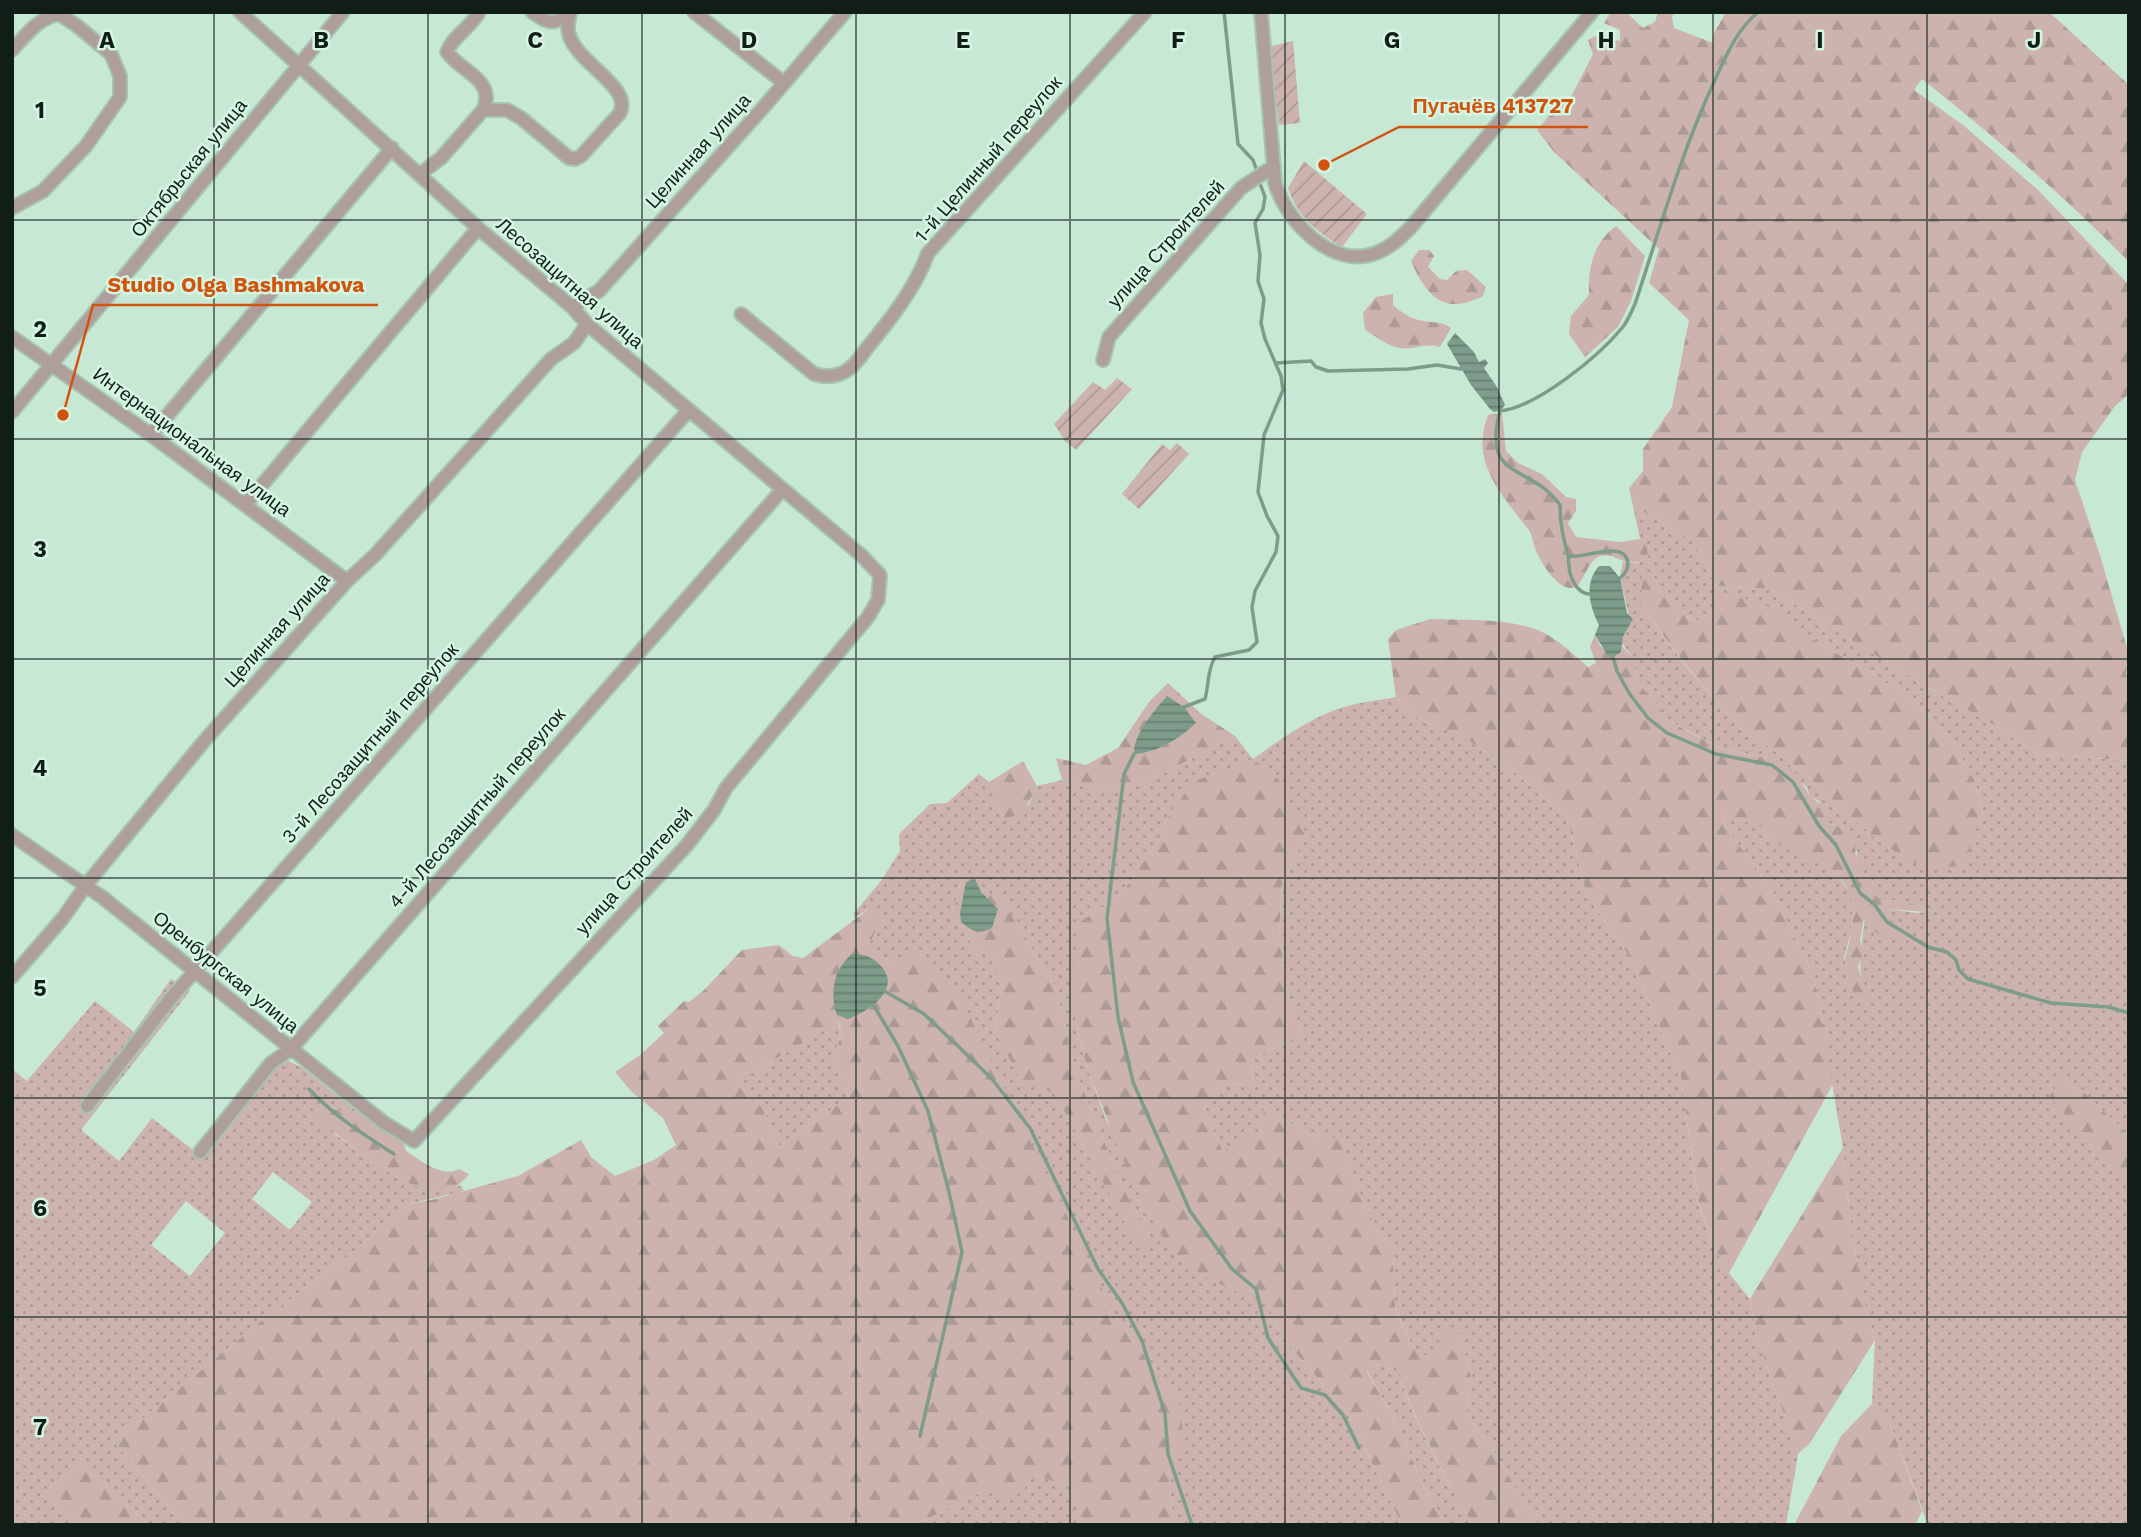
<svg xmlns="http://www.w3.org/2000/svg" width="2141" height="1537" viewBox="0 0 2141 1537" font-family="'Work Sans',sans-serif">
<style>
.grass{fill:url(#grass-dots);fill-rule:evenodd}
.forest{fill:url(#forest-firs);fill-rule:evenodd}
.garden{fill:url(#garden-furrows)}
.water{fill:url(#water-rules)}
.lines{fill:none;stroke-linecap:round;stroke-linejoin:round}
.stream{stroke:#7d9c8a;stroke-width:3.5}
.minor-casing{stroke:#a6c4b2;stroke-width:16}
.minor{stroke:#af9f9c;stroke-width:12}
.grid{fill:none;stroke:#111e17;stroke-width:2;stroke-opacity:0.55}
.labels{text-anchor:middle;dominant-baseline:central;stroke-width:5;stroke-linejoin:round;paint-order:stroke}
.street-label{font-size:19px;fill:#111e17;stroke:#d4f6e2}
.grid-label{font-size:23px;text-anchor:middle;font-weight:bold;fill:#111e17;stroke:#d4f6e2;stroke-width:5;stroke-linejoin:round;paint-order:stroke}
.leader{fill:none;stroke:#d2530d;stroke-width:2.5}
.callout-dot{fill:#d2530d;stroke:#d4f6e2;stroke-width:2.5}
.callout-label{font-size:21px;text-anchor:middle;font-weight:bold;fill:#d2530d;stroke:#d4f6e2;stroke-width:5;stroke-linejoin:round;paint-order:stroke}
</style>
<defs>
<pattern id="grass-dots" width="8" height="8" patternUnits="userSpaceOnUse" patternTransform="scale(1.75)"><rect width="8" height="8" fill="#ccb3ae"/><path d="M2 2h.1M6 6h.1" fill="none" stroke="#ae9a95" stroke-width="1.8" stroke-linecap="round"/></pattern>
<pattern id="forest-firs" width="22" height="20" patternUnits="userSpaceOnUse" patternTransform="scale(1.75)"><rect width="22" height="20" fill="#ccb3ae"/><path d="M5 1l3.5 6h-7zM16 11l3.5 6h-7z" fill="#ae9a95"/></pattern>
<pattern id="garden-furrows" width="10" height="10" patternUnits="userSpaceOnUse" patternTransform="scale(1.75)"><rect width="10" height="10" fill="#ccb3ae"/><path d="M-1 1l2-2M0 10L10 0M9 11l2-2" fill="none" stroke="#ae9a95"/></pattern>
<pattern id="water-rules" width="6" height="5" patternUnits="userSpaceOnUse" patternTransform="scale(1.75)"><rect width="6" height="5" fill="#7d9c8a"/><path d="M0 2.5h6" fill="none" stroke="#657f70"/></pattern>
</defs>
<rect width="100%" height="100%" fill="#c7e8d4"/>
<path class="grass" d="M1633 506 1693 541 1716 586 1771 589 1919 683 1994 725 2036 753 2129 761V1136L2085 1093 2061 1080 2100 1148 2129 1180V1525H1928L1890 1423 1872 1404 1875 1340 1861 1290 1850 1218 1843 1148 1814 977 1772 890 1722 822 1727 815 1741 821 1756 822 1779 844 1824 865 1838 876 1852 894 1853 909 1851 932 1844 958 1867 998C1855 972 1862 944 1865 917L1892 921 1888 916 1890 909 1917 913 1925 912 1923 907 1898 900 1881 901 1877 898 1856 859 1857 852 1849 830 1828 823 1819 801 1810 796 1806 786 1767 758 1722 749 1664 718 1654 699 1637 683 1634 659 1621 642 1628 629 1629 616 1620 578 1623 562 1638 563 1646 542 1640 539ZM1653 575 1662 594 1693 621 1712 616 1816 642 1876 675 1912 702 1949 735 1974 780 1983 810 1974 834 1901 856 1874 837 1802 772 1764 743 1748 735 1722 708 1685 665 1641 606Z
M1396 697 1405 708 1422 721 1459 734 1512 770 1566 815 1588 897 1630 957 1681 1077 1698 1202 1715 1249 1729 1273 1750 1299 1756 1335 1798 1454 1786 1525H1538L1496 1454 1466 1415 1471 1377 1458 1326 1432 1361 1411 1344 1395 1307 1393 1254 1365 1207 1340 1139 1312 1136 1264 1107 1261 1140 1223 1152 1204 1109 1220 1084 1252 1085 1253 1059 1302 1034 1289 998 1279 934 1282 883 1306 834 1170 812 1158 841 1119 897 1079 922 1076 1024 1087 1068 1107 1122 1263 1293 1282 1337 1347 1412 1402 1525H1174L1168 1468 1180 1404 1117 1319 889 962 869 943V909L854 918V913L881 881 900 851 899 834 930 804 947 803 979 774 989 782 1003 819 1029 804 1037 786 1062 780 1102 791 1138 786 1235 736 1253 759C1278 741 1303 723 1332 711 1352 703 1375 701 1396 697ZM962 878 984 889 1004 903 1055 986 1076 1072 1122 1185 1151 1239 1082 1142 1054 1093 995 1032 1002 982 990 952 974 949 953 911Z
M171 979 190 991 81 1130 119 1161 152 1118 193 1150 272 1053 301 1067 356 1111 347 1113 331 1107 335 1134C359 1151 406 1189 435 1191 444 1192 452 1189 461 1185L464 1191 409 1204 385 1223 351 1254 260 1322 114 1442 175 1514 181 1525H150L80 1464 41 1495 82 1525H12V1069L27 1081 95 1001 134 1032ZM273 1172 312 1202 290 1230 252 1199ZM186 1201 225 1233 190 1276 151 1245Z
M837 1022 842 1034 833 1056 849 1097 778 1147C769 1123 764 1099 740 1088L737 1076 755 1071Z
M1375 1364 1397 1371C1417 1425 1443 1476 1473 1525H1446L1424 1487 1398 1426 1367 1371Z
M1034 1475 1070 1487 1082 1525H915L990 1488Z"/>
<path class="forest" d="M1611 12H1626L1643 28 1655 22 1658 12H1674L1672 17 1674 28 1713 43V35L1726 12H2049L2129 85V262C2064 196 1995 137 1922 79L1914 90 1963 125 2037 189 2129 285V394L2115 406 2082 452 2075 480 2099 552 2129 655 2126 674 2129 676V761L2036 753 1994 725 1919 683 1771 589 1716 586 1693 541 1633 506 1629 488 1643 471V449L1672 407 1689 320 1649 283 1659 249 1554 152 1537 130 1554 110 1569 101 1593 54 1588 40 1595 36 1620 41V30L1604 23Z
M1616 226 1645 256 1631 301 1618 327 1585 357 1569 334 1571 316 1589 295C1588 268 1593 243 1616 226Z
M1419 250H1429L1434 256 1428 267 1440 279 1447 280 1456 271 1467 270 1486 287 1483 296C1444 316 1427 297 1411 261Z
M1393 294V305C1402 313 1411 319 1423 321 1435 323 1441 321 1451 328L1440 347C1425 342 1410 352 1395 347 1385 344 1374 335 1365 330L1363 313 1376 297Z
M1502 413 1506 451 1518 463 1542 474 1566 497 1576 499V511L1568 523 1576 537 1620 542 1640 539 1646 542 1648 558C1623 571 1614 549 1598 557 1586 563 1583 588 1571 588 1555 588 1538 558 1534 545 1532 540 1532 535 1529 530 1512 508 1487 481 1483 452 1481 440 1484 426 1488 415Z
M1642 575H1653L1662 594 1693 621 1711 616 1717 596 1759 600 1816 642 1876 675 1912 702 1949 735 1974 780 1983 810 1964 865 1930 870 1901 856 1874 837 1802 772 1764 743 1748 735 1722 708 1685 664 1641 606Z
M1430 619C1463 620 1509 618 1540 631 1558 639 1573 654 1588 667L1596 663 1590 647 1595 635 1601 647 1621 652 1622 646 1634 659 1637 683 1654 699 1664 718 1691 733 1722 749 1781 761 1795 772 1810 796 1827 809 1828 823 1849 830 1855 838 1856 859 1878 898 1881 901 1898 900 1923 907 1925 912 1890 909 1888 916 1892 921 1909 930 1901 940C1884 942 1873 932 1864 918L1860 940 1863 953 1858 967 1868 999 1856 997C1836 962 1848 960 1852 925 1858 868 1821 868 1781 846 1772 840 1766 829 1757 824 1753 821 1747 822 1742 821 1737 820 1732 817 1727 815L1722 822 1772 890 1814 977 1833 1084 1729 1273 1715 1249 1698 1201 1681 1077 1630 957 1588 897 1566 815 1512 770 1459 734 1422 721 1405 708 1396 697 1388 639 1396 630Z
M1168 683 1200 713 1235 736 1138 786 1102 791 1062 780 1056 758 1086 765 1118 748 1149 702Z
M1252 759 1278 779 1306 834 1282 883 1279 934 1289 998 1302 1034 1253 1059 1252 1085 1220 1084 1204 1109 1223 1152 1241 1134 1261 1140 1264 1107 1312 1136 1340 1138 1365 1207 1393 1254 1395 1308 1411 1344 1432 1361 1439 1331 1458 1326 1471 1377 1466 1415 1496 1454 1538 1525H1473C1443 1476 1418 1425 1397 1371L1375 1364 1367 1372 1398 1426 1424 1487 1446 1525H1402L1347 1412 1282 1337 1263 1293H1239L1207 1278 1170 1251 1131 1179 1087 1068 1076 1024 1071 986 1079 922 1119 897 1158 841 1170 812 1195 781Z
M1023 761 1037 786C1030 802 1022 816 1003 819L989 782Z
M976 874 984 889 1004 903 1055 986 1076 1072 1122 1185 1151 1239 1152 1247 1135 1242 1082 1142 1054 1093 1022 1082 995 1032 1002 982 990 953 974 949 966 934 957 925 953 911 962 878Z
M869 909 880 920 870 943 889 962 912 952 960 996 1117 1319 1180 1404 1185 1453 1168 1468 1174 1525H1082L1070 1487 1034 1475 1021 1493 1001 1500 990 1488 915 1525H181L175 1514 114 1442 260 1322 351 1254 385 1223 409 1204 431 1200 518 1176 581 1140 591 1157 615 1176 654 1160 676 1145 663 1118 631 1091 615 1072 640 1055 664 1033 658 1026 684 1001 689 1002 703 991 742 950 779 945 793 956 803 958ZM838 1022 842 1034 833 1056 849 1097 778 1147C769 1123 764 1099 740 1088L737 1076 755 1071Z
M2061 1080 2085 1093 2129 1136V1180L2057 1106 2049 1096Z
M321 1107C334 1107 343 1114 356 1111L404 1144 406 1151C421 1161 442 1178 459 1169L469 1174C460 1186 448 1194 432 1191 398 1185 342 1140 317 1117Z
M1843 1148C1849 1213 1856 1277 1875 1340L1810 1443 1798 1454 1756 1335 1750 1299Z
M1872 1404 1890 1423 1922 1511 1915 1525H1794L1841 1436Z
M80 1464 150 1525H82L41 1495Z"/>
<path class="garden" d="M1293 41 1300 123 1279 125 1272 72V46Z
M1304 161 1367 214 1342 247C1317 232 1297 216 1288 188Z
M1117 378 1132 389 1076 450 1065 441 1054 424 1093 382 1105 390Z
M1177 443 1189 454 1139 509 1122 494 1162 444 1170 450Z"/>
<path class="water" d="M1455 333 1474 352 1479 362 1485 359 1488 363 1484 368 1497 387 1505 405 1500 411 1494 412 1490 409 1471 385 1447 344Z
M1599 566H1610L1620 578 1627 613 1633 619 1623 637 1621 652 1613 657 1608 656 1595 635 1599 625C1589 605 1584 583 1599 566Z
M1167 696 1184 707 1196 723C1180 738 1157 753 1134 754 1133 734 1155 710 1167 696Z
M975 879 981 892 998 909 992 928C977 935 972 931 961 922L960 913 966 882Z
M852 954C863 954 870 956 878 963 905 987 870 1011 848 1019L837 1015C829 993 834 969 852 954Z"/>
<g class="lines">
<path class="stream" d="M1224 12 1238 144 1253 160 1257 171
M1276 363 1311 361 1316 367 1328 371 1408 369 1437 365 1461 369
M1569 556C1581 560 1625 538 1628 563 1628 570 1625 574 1620 578
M1590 594C1577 594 1570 578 1569 566 1568 562 1569 557 1568 555 1563 537 1560 524 1560 505 1531 463 1481 482 1500 411 1537 407 1598 357 1622 328 1628 321 1631 312 1635 304 1660 229 1681 152 1715 80 1727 54 1736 31 1758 12
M1613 657 1617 671 1629 693 1648 718 1667 733 1716 754 1772 765 1793 782 1819 826 1836 845 1860 893 1874 904 1887 922 1928 947 1947 952 1956 960 1959 970 1968 979 2051 1003 2108 1007 2129 1013
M1184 707 1205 699C1209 684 1207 671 1215 657L1249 650 1257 642 1252 607 1255 591 1276 552 1278 536 1267 516 1258 492 1264 435 1283 390 1281 376 1265 339 1261 323 1264 299 1258 281 1260 255 1255 223 1263 209 1265 197 1259 181
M1134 754 1124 774 1107 918 1118 1017 1133 1082 1190 1211 1232 1269 1256 1289 1268 1338 1301 1388 1325 1395 1343 1415 1359 1448
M886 992 924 1014 959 1047 992 1079 1030 1128 1098 1269 1122 1303 1142 1341 1165 1414 1168 1454 1192 1525
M874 1006 898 1046 928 1111 949 1192 962 1252 920 1436
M309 1089C334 1116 363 1134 394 1154"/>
<defs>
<path id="minor" d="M532 12C549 23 553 27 569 12
M694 12 784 83
M1261 12 1275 183C1286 221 1332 270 1376 253 1390 248 1400 238 1411 227L1592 12
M12 50C26 35 38 18 59 14L76 25 111 54 120 76V97L86 146 43 191 12 208
M483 110H507L521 118 569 158 575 159 581 156 620 113C633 84 570 61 568 29 567 24 570 17 570 12
M420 174 441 158 483 110C497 80 461 72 447 52 452 37 471 27 479 12
M572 307 599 291 762 109 845 12
M741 314 814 374C827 378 838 377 849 369 856 364 862 355 867 348 890 320 916 287 928 253L1145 12
M12 337 151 435 347 581
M1103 360 1109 337 1241 188 1274 166
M12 412 343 12
M151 435 392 148
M246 504 478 228
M12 835 102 897 383 1122 414 1141 687 845 714 810 726 788 868 617 878 600 880 575 861 555 587 324 572 307 478 228 240 12
M12 977 63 918 86 885 205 740 347 581 376 554 551 359 574 343 587 324
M87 1106 171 998 688 411
M200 1152 271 1063 291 1049 782 490"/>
</defs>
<use href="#minor" class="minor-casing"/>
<use href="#minor" class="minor"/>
</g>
<path class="grid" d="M214 12V1525M428 12V1525M642 12V1525M856 12V1525M1070 12V1525M1285 12V1525M1499 12V1525M1713 12V1525M1927 12V1525M12 220H2129M12 439H2129M12 659H2129M12 878H2129M12 1098H2129M12 1317H2129"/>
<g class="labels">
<g class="street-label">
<text transform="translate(698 151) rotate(-48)">Целинная улица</text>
<text transform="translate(988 159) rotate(-49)">1-й Целинный переулок</text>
<text transform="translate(189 168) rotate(-51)">Октябрьская улица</text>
<text transform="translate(1166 244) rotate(-48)">улица Строителей</text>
<text transform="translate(570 283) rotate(41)">Лесозащитная улица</text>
<text transform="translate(192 442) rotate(36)">Интернациональная улица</text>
<text transform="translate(277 630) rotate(-48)">Целинная улица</text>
<text transform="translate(370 743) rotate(-49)">3-й Лесозащитный переулок</text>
<text transform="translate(477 808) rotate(-49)">4-й Лесозащитный переулок</text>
<text transform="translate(634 871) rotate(-48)">улица Строителей</text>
<text transform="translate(226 972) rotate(39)">Оренбургская улица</text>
</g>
</g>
<g class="grid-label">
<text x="107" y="48">A</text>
<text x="321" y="48">B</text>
<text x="535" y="48">C</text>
<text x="749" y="48">D</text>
<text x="963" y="48">E</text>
<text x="1178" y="48">F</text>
<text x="1392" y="48">G</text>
<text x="1606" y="48">H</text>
<text x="1820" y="48">I</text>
<text x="2034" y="48">J</text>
<text x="40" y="118">1</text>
<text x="40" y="337">2</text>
<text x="40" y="557">3</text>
<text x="40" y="776">4</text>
<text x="40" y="996">5</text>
<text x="40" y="1216">6</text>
<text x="40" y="1435">7</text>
</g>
<path class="leader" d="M1324 165L1399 127H1588M63 415L93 305H378"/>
<g class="callout-dot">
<circle cx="1324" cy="165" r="7"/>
<circle cx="63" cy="415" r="7"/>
</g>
<g class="callout-label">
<text x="1493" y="113">Пугачёв 413727</text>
<text x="236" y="292">Studio Olga Bashmakova</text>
</g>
<rect width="2141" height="1537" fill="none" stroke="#111e17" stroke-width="28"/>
</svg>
